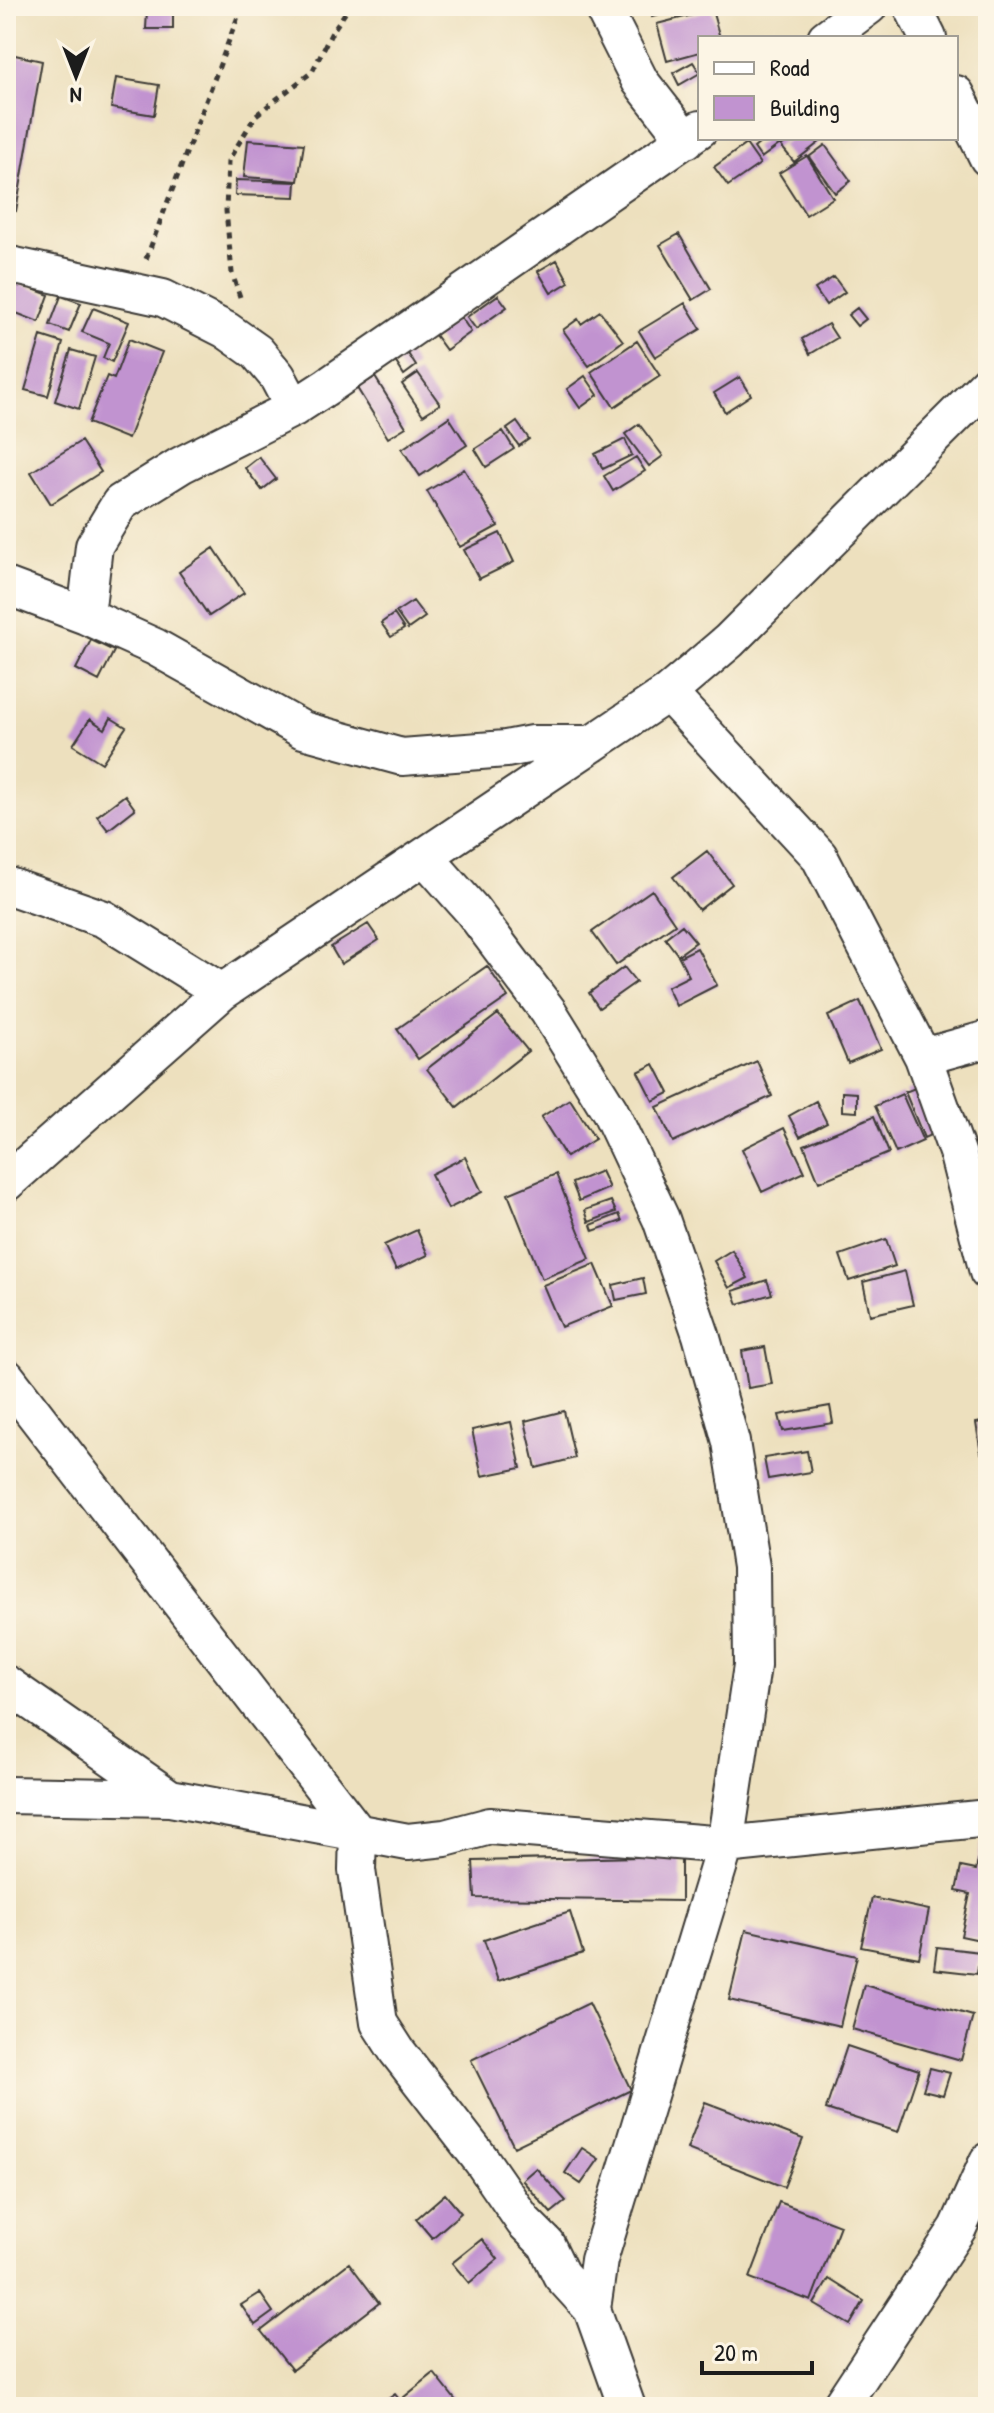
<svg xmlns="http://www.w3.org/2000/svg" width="994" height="2413" viewBox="0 0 994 2413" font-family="'Patrick Hand',sans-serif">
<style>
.building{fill:#c193d0}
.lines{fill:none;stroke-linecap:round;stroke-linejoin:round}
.street-casing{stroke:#3b3934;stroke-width:40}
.path{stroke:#3b3934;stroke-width:5;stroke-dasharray:6 6;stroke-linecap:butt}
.street{stroke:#fff;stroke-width:36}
</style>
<rect width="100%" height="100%" fill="#fcf5e5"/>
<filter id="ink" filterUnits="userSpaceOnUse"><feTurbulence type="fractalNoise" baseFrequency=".0125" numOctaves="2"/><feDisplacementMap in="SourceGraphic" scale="16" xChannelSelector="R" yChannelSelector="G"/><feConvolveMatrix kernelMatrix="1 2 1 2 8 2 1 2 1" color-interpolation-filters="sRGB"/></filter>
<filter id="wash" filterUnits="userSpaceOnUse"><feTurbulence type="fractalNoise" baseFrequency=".006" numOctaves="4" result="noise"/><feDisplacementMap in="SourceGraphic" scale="32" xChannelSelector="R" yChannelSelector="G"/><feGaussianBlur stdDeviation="1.8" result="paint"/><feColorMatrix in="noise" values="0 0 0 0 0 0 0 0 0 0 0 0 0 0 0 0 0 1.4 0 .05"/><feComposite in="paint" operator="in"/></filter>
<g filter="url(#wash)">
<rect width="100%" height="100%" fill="#ede0be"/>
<g id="blocks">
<path class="building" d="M649 6H688L689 7 652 17Z
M712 10 720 38H700V52L667 61 657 24Z
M147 11 173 12V29H146Z
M6 53 42 61 16 211 6 209Z
M693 62 700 73 679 85 673 73Z
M116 78 159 85 154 115 111 108Z
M766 138H780L783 142 761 158 754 148Z
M792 138H819L821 141 794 162 781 146Z
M248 140 304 144 298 181 244 177Z
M746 144 760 164 728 186 714 167Z
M825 145 851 181 835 193 809 157Z
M807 156 833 198 806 215 779 173Z
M236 180 296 182 295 197 235 195Z
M679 234 711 289 693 300 660 245Z
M557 260 569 282 551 293 538 271Z
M834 277 845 292 826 305 815 289Z
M6 279 49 295 39 322 6 309Z
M498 295 507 307 476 329 467 317Z
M61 296 81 303 69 332 50 325Z
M685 303 701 329 655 357 639 331Z
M93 308 129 322 112 362 103 358 109 343 82 332Z
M857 308 866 319 857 326 848 315Z
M600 311 623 341 589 366 563 330 578 319 581 324Z
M461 317 471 332 446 350 435 335Z
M828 324 837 338 810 354 802 339Z
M41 336 63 343 48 396 25 390Z
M129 339 162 352 128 439 88 423 107 376 114 379Z
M637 341 660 376 614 407 591 372Z
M71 350 95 357 79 409 55 401Z
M407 352 416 366 404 375 395 361Z
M418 373 440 404 423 415 402 384Z
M585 376 598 395 580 408 567 389Z
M375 377 406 427 388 438 357 388Z
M740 377 751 395 725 412 714 393Z
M449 417 467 445 420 476 402 449Z
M517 422 529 439 519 446 507 429Z
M639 424 663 456 649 466 625 434Z
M503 431 514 449 486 467 475 449Z
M625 439 632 455 603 469 595 454Z
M81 441 101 472 51 504 31 472Z
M259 457 276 479 262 490 245 468Z
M636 457 645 471 613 491 604 476Z
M464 469 498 526 460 547 427 491Z
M500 533 514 562 479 579 464 550Z
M214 548 244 593 209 616 179 572Z
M413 601 425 617 408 629 396 612Z
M394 614 404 629 391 637 381 623Z
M91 640 114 651 99 681 76 669Z
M111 718 126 727 102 763 73 745 90 719 105 729Z
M125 795 135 809 108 830 97 816Z
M707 851 732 884 699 910 673 877Z
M652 890 675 924 616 965 592 932Z
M368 924 379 940 341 964 331 947Z
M682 925 696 942 678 955 665 938Z
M697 948 717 985 676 1006 667 987 689 976 679 957Z
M487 966 508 997 418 1059 397 1029Z
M624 967 636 982 599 1008 589 993Z
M860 1001 881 1049 848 1063 828 1016Z
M498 1014 528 1051 457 1107 427 1069Z
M757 1061 772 1096 673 1142 657 1107Z
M654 1064 669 1093 653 1101 638 1072Z
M915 1088 935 1133 924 1138 905 1092Z
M842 1092 857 1093V1112L842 1111Z
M902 1094 923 1141 896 1153 875 1106Z
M570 1099 595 1139 566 1157 541 1117Z
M816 1101 827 1123 800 1137 789 1116Z
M874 1116 889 1153 819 1182 804 1145Z
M784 1128 805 1172 762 1192 742 1149Z
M465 1157 482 1192 448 1209 431 1174Z
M601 1171 609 1188 579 1201 572 1183Z
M556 1174 590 1259 542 1279 508 1194Z
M611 1201 616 1212 589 1222 585 1210Z
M619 1214 622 1221 593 1231 591 1225Z
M417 1230 428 1255 396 1270 384 1245Z
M886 1239 895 1266 849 1281 840 1255Z
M732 1250 748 1278 729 1288 714 1261Z
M595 1264 613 1306 561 1327 543 1285Z
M905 1271 913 1305 870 1315 863 1282Z
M643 1278 646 1294 616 1300 613 1285Z
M767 1280 772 1294 738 1304 733 1291Z
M765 1347 772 1384 748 1388 742 1351Z
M830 1406 833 1423 783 1431 779 1415Z
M564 1411 575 1458 536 1468 525 1421Z
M988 1421V1452L981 1453 976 1423Z
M511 1422 521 1468 482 1476 472 1430Z
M807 1451 811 1472 768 1479 764 1458Z
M982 1842 988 1843V1927L985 1941 961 1936 970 1894 956 1891 961 1867 976 1870Z
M681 1856V1901L475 1898 473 1861Z
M872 1898 929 1910 919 1958 861 1947Z
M570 1912 583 1953 498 1981 484 1940Z
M746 1930 857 1956 840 2026 729 2000Z
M937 1947 980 1952 977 1974 934 1969Z
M864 1985 973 2016 961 2060 852 2029Z
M589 2003 631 2090 514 2147 471 2060Z
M847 2046 919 2070 898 2132 826 2109Z
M930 2068 950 2073 943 2095 923 2090Z
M705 2102 803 2139 784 2187 687 2149Z
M582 2148 599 2159 581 2184 565 2173Z
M536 2168 566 2201 551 2213 522 2180Z
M445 2194 461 2213 432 2238 416 2219Z
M779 2202 840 2225 811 2301 750 2278Z
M482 2239 498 2259 469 2283 452 2263Z
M349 2263 379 2303 292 2370 261 2331Z
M829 2279 864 2301 850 2325 814 2304Z
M260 2293 273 2312 255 2325 241 2305Z
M434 2373 461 2407H410L403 2398Z
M395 2394 405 2407H383L381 2404Z"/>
</g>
</g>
<g filter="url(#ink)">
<use href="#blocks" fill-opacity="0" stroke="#3b3934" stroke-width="2"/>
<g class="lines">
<defs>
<path id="street" d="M602 6 640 81 686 140
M912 6 928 38
M826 38 869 6
M956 94 988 158
M6 264 163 298 226 330 257 352 277 376 294 408
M6 586 86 616 155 647 303 730 402 757 506 749 532 744H592
M86 616 94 546 120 503 181 465 294 408 328 386 700 129
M668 693 819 856 923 1057 958 1155 988 1272
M425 857 472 910 548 1011 610 1111 661 1219 701 1335 731 1442 751 1567 752 1666 725 1845 599 2260 592 2309 627 2407
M6 885 104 919 222 992 668 693 729 641 988 383
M923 1057 988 1039
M6 1183 222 992
M6 1377 358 1833 357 1870 379 2023 397 2051 482 2161 524 2222 546 2244 561 2275 592 2309
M6 1684 170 1798
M6 1795 170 1798 408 1842 445 1838 490 1826 725 1845 988 1818
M840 2407 958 2228 988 2161"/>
</defs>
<use href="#street" class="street-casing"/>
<path class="path" d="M146 259 242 6
M240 297 232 273 226 211 228 161 256 115 312 72 332 32 350 6"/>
<use href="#street" class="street"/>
</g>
</g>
<rect width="994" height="2413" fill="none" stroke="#fcf5e5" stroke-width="32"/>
<rect x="698" y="36" width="260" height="104" fill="#fcf5e5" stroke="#a29e95" stroke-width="2"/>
<rect x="714" y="62" width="40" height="12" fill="#ffffff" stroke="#a29e95" stroke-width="2"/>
<text x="770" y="76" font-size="24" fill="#1c1c1c">Road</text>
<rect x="714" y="96" width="40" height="24" fill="#c193d0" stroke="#a29e95" stroke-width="2"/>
<text x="770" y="116" font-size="24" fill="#1c1c1c">Building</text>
<g transform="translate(76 76) rotate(180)" stroke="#fcf5e5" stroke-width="6" paint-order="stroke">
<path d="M0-6L14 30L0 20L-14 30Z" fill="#1c1c1c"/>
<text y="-12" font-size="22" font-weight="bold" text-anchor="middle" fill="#1c1c1c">N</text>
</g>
<path d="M702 2361v12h110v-12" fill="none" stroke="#1c1c1c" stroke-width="4"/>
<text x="714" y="2361" font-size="24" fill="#1c1c1c" stroke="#fcf5e5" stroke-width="6" paint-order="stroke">20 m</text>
</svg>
